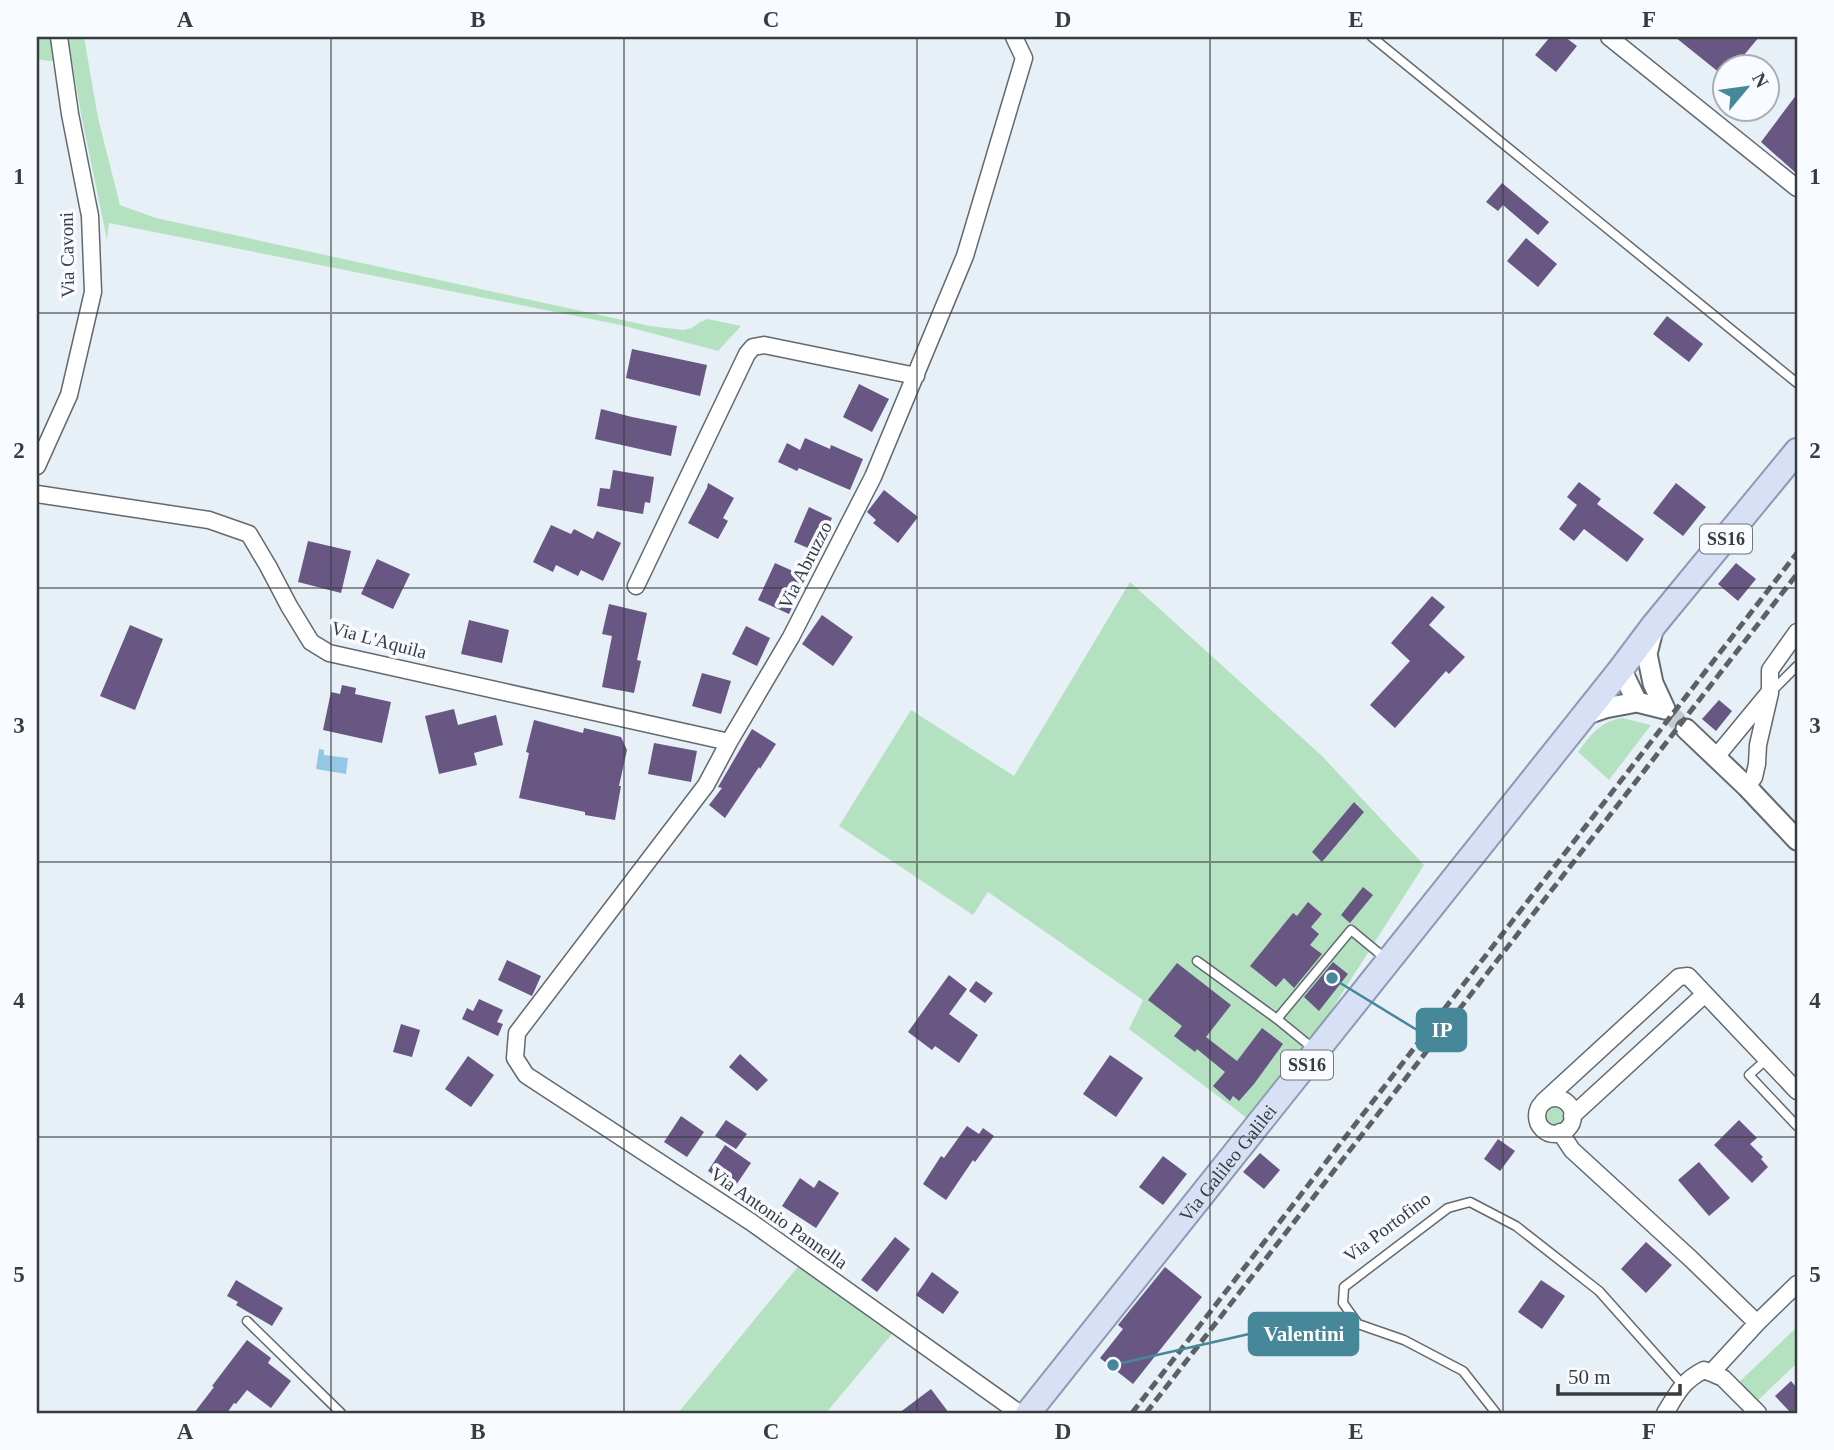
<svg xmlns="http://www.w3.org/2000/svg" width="1834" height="1450" viewBox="0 0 1834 1450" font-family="'Times New Roman',serif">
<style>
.green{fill:#b4e2c1}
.water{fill:#94c7e5}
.building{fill:#675782}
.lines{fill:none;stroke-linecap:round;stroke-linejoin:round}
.tertiary-tunnel{stroke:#c4cbd2;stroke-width:19;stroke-dasharray:19 10;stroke-linecap:butt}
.service-casing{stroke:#626970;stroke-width:11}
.minor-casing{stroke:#626970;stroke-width:19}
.tertiary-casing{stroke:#626970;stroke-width:23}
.primary-casing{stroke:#8e99b1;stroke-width:28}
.service{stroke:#fff;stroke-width:8}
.minor{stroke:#fff;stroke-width:16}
.tertiary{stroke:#fff;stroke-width:19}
.primary{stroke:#d7e0f5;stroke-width:24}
.rail{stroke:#5d6165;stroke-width:5;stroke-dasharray:10 5;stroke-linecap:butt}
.grid{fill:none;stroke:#393c3f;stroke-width:2;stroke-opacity:0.55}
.labels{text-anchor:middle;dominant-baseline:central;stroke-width:7;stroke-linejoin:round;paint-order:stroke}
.shield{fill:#f8fbff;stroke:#727579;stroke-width:2}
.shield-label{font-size:18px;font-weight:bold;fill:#393c3f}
.street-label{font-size:19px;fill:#393c3f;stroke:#f8fbff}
.leader{fill:none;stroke:#46879a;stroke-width:2.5}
.callout-dot{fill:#46879a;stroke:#f8fbff;stroke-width:2.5}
.callout{fill:#46879a;stroke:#46879a;stroke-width:2.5}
.callout-label{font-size:21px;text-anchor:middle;font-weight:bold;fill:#fff}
.neatline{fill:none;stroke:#393c3f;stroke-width:2.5}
.grid-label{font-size:23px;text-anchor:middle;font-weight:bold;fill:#393c3f}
</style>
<rect width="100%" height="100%" fill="#e7eff7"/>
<path class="green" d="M37 37H57V60L49 61 37 59Z
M68 37H84L98 118 120 205 156 218 650 326 683 330 692 328 700 322 708 319 741 326 718 351 621 325 109 223 107 240 81 114Z
M1130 582 1322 756 1424 865 1256 1128 1243 1115 1129 1029 1143 1000 988 892 973 915 839 826 911 710 1014 776Z
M1622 718 1651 725 1609 780 1578 752C1590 736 1600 721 1622 718Z
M1545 1115a11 11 0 1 1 22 0a11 11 0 1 1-22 0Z
M801 1263 892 1334 826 1413H678Z
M1797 1327V1363L1755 1403 1737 1384Z"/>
<path class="water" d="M319 749 324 750V755L348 758 346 774 316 769Z"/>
<path class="building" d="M1550 37H1565L1577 46 1556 72 1535 55Z
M1675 37H1759L1735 66H1726V78Z
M1797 94V174L1761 142Z
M1502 183 1549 222 1538 235 1503 205 1498 211 1486 202Z
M1526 238 1557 264 1538 287 1507 261Z
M1667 316 1703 344 1689 362 1653 334Z
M632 349 707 365 700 396 626 378Z
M859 384 889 399 872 432 843 417Z
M601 409 632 417 677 426 671 456 595 439Z
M805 438 830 449 831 445 863 459 850 490 799 468 797 471 778 462 787 443 800 450Z
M613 470 654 477 650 503 645 502 643 514 597 506 600 488 610 489Z
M1579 482 1601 499 1597 504 1644 539 1627 562 1584 529 1574 541 1559 529 1577 505 1567 497Z
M708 483 734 498 723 518 728 521 718 539 688 523 707 488Z
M1676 483 1706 507 1683 536 1653 513Z
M884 490 918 517 898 543 873 523 876 520 867 512Z
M809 507 832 518 817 552 794 542Z
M551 525 571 534 574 529 593 539 597 531 621 543 603 581 581 570 578 576 556 565 553 572 533 562Z
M308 541 351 551 341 593 298 582Z
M377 559 410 574 393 609 361 594Z
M775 563 806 577 789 614 758 600Z
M1736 563 1756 579 1738 601 1718 584Z
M1432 596 1445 607 1429 625 1465 657 1449 674 1446 671 1395 728 1370 705 1410 661 1391 643Z
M609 604 647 613 637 660 641 661 634 693 602 687 612 636 602 634Z
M822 615 853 637 833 666 802 644Z
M469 620 509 630 502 663 461 654Z
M130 625 163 639 135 710 100 696Z
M746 626 770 638 757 666 732 654Z
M702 673 731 681 721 714 692 706Z
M342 685 356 688 355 694 391 702 382 743 323 730 331 692 340 694Z
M1719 700 1732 711 1716 731 1702 719Z
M454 709 458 725 496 715 503 745 474 753 477 765 439 774 425 716Z
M534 720 583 733 584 728 621 737 627 750 619 786H621L615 820 585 815V812L519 798 529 753 526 752Z
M752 729 776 744 760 769 759 767 725 818 709 805 722 788 718 787Z
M654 743 697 751 691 782 648 774Z
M1354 802 1364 812 1322 862 1312 852Z
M1363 887 1373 895 1350 923 1341 915Z
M1308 902 1322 914 1311 927 1319 934 1310 945 1322 954 1294 988 1284 978 1276 987 1250 966 1293 913 1297 916Z
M507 960 541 976 532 996 498 980Z
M1333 962 1348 974 1319 1011 1304 997Z
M1177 963 1231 1005 1206 1037 1237 1061 1262 1028 1283 1044 1254 1084 1239 1101 1233 1096 1230 1101 1213 1086 1225 1072 1197 1049 1195 1052 1174 1036 1182 1026 1148 1000Z
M949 975 967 989 949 1014 978 1035 959 1063 935 1046 932 1050 908 1032Z
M976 981 993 993 985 1003 969 991Z
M479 999 503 1010 497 1022 503 1024 498 1036 462 1019 467 1008 473 1011Z
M401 1024 420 1030 412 1057 393 1052Z
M740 1054 768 1080 757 1091 729 1067Z
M1110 1055 1143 1078 1116 1117 1083 1094Z
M468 1056 494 1075 471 1107 445 1089Z
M681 1116 704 1132 687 1157 664 1142Z
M726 1120 747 1134 736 1149 715 1136Z
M1739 1120 1757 1138 1750 1144 1763 1157 1761 1159 1768 1167 1752 1183 1714 1145Z
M967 1126 979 1134 983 1128 994 1136 975 1162 973 1160 946 1200 923 1184 941 1156 944 1158Z
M1498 1139 1515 1151 1500 1171 1484 1159Z
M725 1145 751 1163 734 1188 708 1171Z
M1260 1153 1280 1170 1264 1189 1243 1172Z
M1163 1156 1187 1174 1163 1205 1139 1187Z
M1699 1162 1730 1198 1709 1216 1678 1180Z
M800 1178 814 1188 819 1180 839 1193 816 1228 782 1206Z
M895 1237 910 1249 877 1292 861 1280Z
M1646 1242 1672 1265 1646 1293 1621 1269Z
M1165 1267 1202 1297 1133 1384 1100 1358 1123 1329 1118 1325Z
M932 1272 959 1292 943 1314 916 1295Z
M236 1280 283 1308 272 1326 236 1305 238 1302 227 1296Z
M1541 1280 1565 1296 1542 1329 1518 1312Z
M247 1340 271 1358 268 1363 291 1381 271 1408 247 1390 236 1404 234 1403 227 1413H194L214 1387 212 1386Z
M1791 1381 1797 1388V1413H1791L1775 1396Z
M931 1389 949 1413H899Z"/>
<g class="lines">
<path class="tertiary-tunnel" d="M1665 709 1686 729"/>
<defs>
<path id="service" d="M1372 37 1797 383
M1772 691 1797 666
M1197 961 1277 1019
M1315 1050 1277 1019 1351 930 1386 959
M1767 1059 1749 1075 1797 1126
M247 1321 341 1413
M1496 1413 1463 1371 1404 1340 1358 1324 1343 1303 1344 1287 1448 1208 1470 1202 1516 1226 1599 1291 1682 1384"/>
<path id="minor" d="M1014 37 1024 58 965 256 873 477 791 637 729 742 706 785 517 1033 515 1058 526 1075 751 1222 1019 1413
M1609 37 1797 188
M37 466 69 395 93 292 90 216 70 114 59 37
M37 494 209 520 249 534 268 566 289 606 311 642 329 653 729 742
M636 586 747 354 753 347 764 345 916 376
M1716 757 1768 694
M1747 787 1754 777 1757 764 1758 745 1770 693V670L1797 632
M1537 1116a18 18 0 1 1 36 0a18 18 0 1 1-36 0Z
M1543 1102 1679 977 1688 976 1797 1091
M1572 1116 1705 994
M1560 1132 1572 1150 1691 1259 1757 1323
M1711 1373 1757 1323 1797 1284
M1665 1413C1677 1394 1682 1381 1704 1370L1723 1378 1758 1413"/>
<path id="tertiary" d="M1653 630 1647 654 1653 683 1665 709
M1621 669 1637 702
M1584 715 1605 708 1637 702 1665 709
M1686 729 1747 787 1797 840"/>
<g id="primary">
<path id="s1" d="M1028 1413 1621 669 1654 625 1797 451"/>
</g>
</defs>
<use href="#service" class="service-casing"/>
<use href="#minor" class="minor-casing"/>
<use href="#tertiary" class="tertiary-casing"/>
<use href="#primary" class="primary-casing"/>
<use href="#service" class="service"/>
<use href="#minor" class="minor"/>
<use href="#tertiary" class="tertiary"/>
<use href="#primary" class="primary"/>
<path class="rail" d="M1132 1413 1797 553
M1146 1413 1797 574"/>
</g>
<path class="grid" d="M331 37V1413M624 37V1413M917 37V1413M1210 37V1413M1503 37V1413M37 313H1797M37 588H1797M37 862H1797M37 1137H1797"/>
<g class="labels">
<g class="shield">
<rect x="1700" y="524.5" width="52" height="29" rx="5"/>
<rect x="1281" y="1050.5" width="52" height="29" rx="5"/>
</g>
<g class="shield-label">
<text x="1726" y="539">SS16</text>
<text x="1307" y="1065">SS16</text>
</g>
<g class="street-label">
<text transform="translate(67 255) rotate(-91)">Via Cavoni</text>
<text transform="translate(805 565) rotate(-63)">Via Abruzzo</text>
<text transform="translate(379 640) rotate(15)">Via L'Aquila</text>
<text stroke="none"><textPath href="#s1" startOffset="320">Via Galileo Galilei</textPath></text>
<text transform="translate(779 1218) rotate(35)">Via Antonio Pannella</text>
<text transform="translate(1387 1227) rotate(-37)">Via Portofino</text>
</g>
</g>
<path class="leader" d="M1332 978L1417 1030M1113 1365L1249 1334"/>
<g class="callout-dot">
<circle cx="1332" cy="978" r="7"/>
<circle cx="1113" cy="1365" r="7"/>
</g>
<g class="callout">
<rect x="1417" y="1009" width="49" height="42" rx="7"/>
<rect x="1249" y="1313" width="109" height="42" rx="7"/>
</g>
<g class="callout-label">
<text x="1442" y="1037">IP</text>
<text x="1304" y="1341">Valentini</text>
</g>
<rect width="1834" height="1450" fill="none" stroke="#f8fbff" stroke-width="77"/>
<g transform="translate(1746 88) rotate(61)"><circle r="33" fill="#f8fbff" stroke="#acafb2" stroke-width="2"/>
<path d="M0-5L12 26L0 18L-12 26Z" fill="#46879a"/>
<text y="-10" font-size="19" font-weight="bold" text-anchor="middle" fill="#393c3f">N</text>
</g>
<path d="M1558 1384v10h122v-10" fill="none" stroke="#393c3f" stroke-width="3.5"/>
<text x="1568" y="1384" font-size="21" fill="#393c3f" stroke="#f8fbff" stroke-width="5" paint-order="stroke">50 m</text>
<rect x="38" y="38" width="1758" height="1374" class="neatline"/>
<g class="grid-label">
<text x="185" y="27">A</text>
<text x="478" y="27">B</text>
<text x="771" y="27">C</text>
<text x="1063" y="27">D</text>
<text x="1356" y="27">E</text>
<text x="1649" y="27">F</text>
<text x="19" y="184">1</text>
<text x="1815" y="184">1</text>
<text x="19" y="458">2</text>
<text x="1815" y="458">2</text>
<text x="19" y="733">3</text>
<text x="1815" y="733">3</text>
<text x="19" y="1008">4</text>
<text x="1815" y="1008">4</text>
<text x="19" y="1282">5</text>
<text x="1815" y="1282">5</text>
<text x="185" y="1439">A</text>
<text x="478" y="1439">B</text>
<text x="771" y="1439">C</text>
<text x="1063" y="1439">D</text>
<text x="1356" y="1439">E</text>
<text x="1649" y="1439">F</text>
</g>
</svg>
